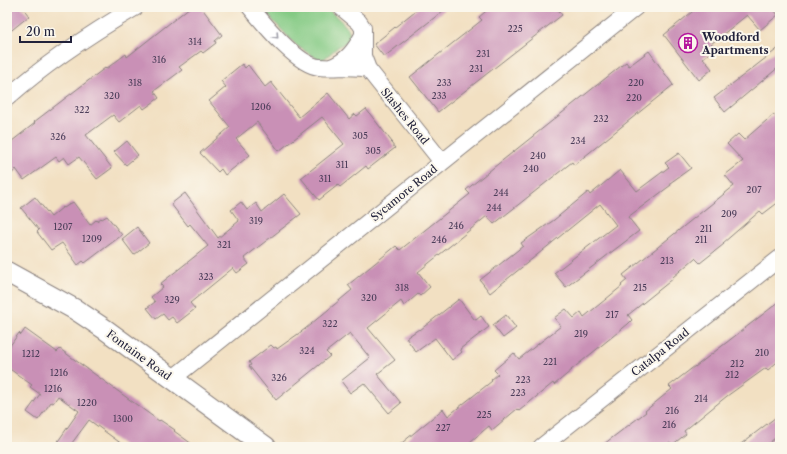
<svg xmlns="http://www.w3.org/2000/svg" width="787" height="454" viewBox="0 0 787 454" font-family="'Libre Caslon Text',serif">
<style>
.green{fill:#84ca84;stroke:#537660}
.building{fill:#c990b6}
.lines{fill:none;stroke-linecap:round;stroke-linejoin:round}
.minor-casing{stroke:#8a817e;stroke-width:18}
.tertiary-casing{stroke:#8a817e;stroke-width:22}
.minor{stroke:#fff;stroke-width:16}
.tertiary{stroke:#fff;stroke-width:20}
.oneway{stroke:#9c9ca7}
.labels{text-anchor:middle;dominant-baseline:central;stroke-width:4;stroke-linejoin:round;paint-order:stroke}
.number-label{font-size:9px;fill:#4c3e5a}
.poi-label{font-size:11px;font-weight:bold;fill:#22223b;stroke:#fbf7ec;text-anchor:start}
.street-label{font-size:11px;fill:#22223b;stroke:#fbf7ec}
</style>
<rect width="100%" height="100%" fill="#fbf7ec"/>
<filter id="ink" filterUnits="userSpaceOnUse"><feTurbulence type="fractalNoise" baseFrequency=".025" numOctaves="2"/><feDisplacementMap in="SourceGraphic" scale="8" xChannelSelector="R" yChannelSelector="G"/><feConvolveMatrix kernelMatrix="1 2 1 2 8 2 1 2 1" color-interpolation-filters="sRGB"/></filter>
<filter id="wash" filterUnits="userSpaceOnUse"><feTurbulence type="fractalNoise" baseFrequency=".012" numOctaves="4" result="noise"/><feDisplacementMap in="SourceGraphic" scale="16" xChannelSelector="R" yChannelSelector="G"/><feGaussianBlur stdDeviation="0.9" result="paint"/><feColorMatrix in="noise" values="0 0 0 0 0 0 0 0 0 0 0 0 0 0 0 0 0 1.4 0 .05"/><feComposite in="paint" operator="in"/></filter>
<g filter="url(#wash)">
<rect width="100%" height="100%" fill="#f2e0c2"/>
<path class="green" d="M260 7H325C331 12 353 29 350 37 349 42 342 44 338 47 332 52 328 56 321 61L297 46Z"/>
<g id="blocks">
<path class="building" d="M7 7H22L29 16 7 34Z
M190 7H201L222 35 215 41 216 43 203 53 201 51 179 67 182 70 154 91 159 98 144 109 141 105 119 122 113 115 86 135 112 168 97 179 79 157 69 164 64 157 59 161 56 157 24 180 16 169 7 179V145L35 123 34 122 105 68 106 69 126 54 127 57Z
M420 7H448L384 57 374 44Z
M491 7H556L562 15 438 112 410 77 482 20 479 17Z
M698 7H772L778 15 760 30 747 15 711 44 715 49 703 58 712 69 699 80 664 35Z
M780 47V66L725 112 714 98Z
M649 51 673 85 574 165 572 162 494 224 487 216 418 272 430 287 420 296 418 294 404 306 401 301 368 328 395 360 377 374 401 403 389 413 364 383 350 393 341 381 370 358 350 333 326 352 330 356 276 400 249 366 251 365 249 362 271 345 274 348 276 347 277 349 305 329 352 290 348 285 396 246 400 250 470 194 466 190 493 168 626 62 629 66Z
M242 64 245 68 248 65 265 87 271 82 299 117 328 93 349 119 355 114 357 116 366 109 392 142 391 143 395 148 368 169 366 166 340 187 338 185 319 200 301 178 344 144 322 117 279 151 257 122 236 139 250 155 225 175 221 169 218 172 200 153 230 127 209 101 226 87 221 81Z
M774 114 780 121V201L763 214 760 211 723 243 724 244 700 263 695 258 673 277 674 278 628 315 632 320 628 324 571 370H572L554 385 553 383 519 411 517 409 492 430 489 426 464 447H397L443 409 448 416 492 381 491 380 498 374 494 370 514 353 519 359 561 326 554 318 566 309 574 318 581 312 584 317 622 286 621 285 627 280 623 275 734 186 725 175 743 161 727 144 738 134 744 140Z
M127 141 138 155 126 165 114 152Z
M679 153 691 168 670 183 671 185 628 217 639 231 566 287 554 273 616 225 600 204 490 293 480 280 523 246 521 243 554 220 588 192 590 195 620 170 637 191 669 167 665 163Z
M185 193 218 238 239 221 231 210 241 202 247 210 256 203 262 212 284 194 301 214 244 258 249 264 237 273 233 268 190 303 195 309 177 323 172 317 168 320 163 314 156 319 147 308 155 302 151 297 163 287 160 284 208 246 190 224 188 226 171 204Z
M35 197 51 217 63 207 64 208 73 202 90 225 96 220 97 221 101 218 102 219 107 216 122 235 85 263 83 261 78 265 62 243 51 250 37 232 39 230 21 208Z
M137 227 149 243 134 255 122 239Z
M459 299 474 319 476 320 481 316 489 327 460 349 462 352 452 360 435 338 416 352 406 338 419 329 420 330Z
M780 301V360L776 363 768 370 766 368 727 396 684 431 686 434 672 445 670 442 664 447H600L646 412 645 411 672 389 669 386 695 366V367Z
M506 315 516 328 503 338 493 325Z
M25 329 57 352 60 349 159 421 160 420 175 430 174 431 196 447H126L89 420 69 447H54L79 411 58 396 53 403 51 402 38 420 27 412 40 394 30 387 32 385 7 367V350L19 333 21 335Z
M780 414V434L764 447H737Z"/>
</g>
</g>
<g filter="url(#ink)">
<use href="#blocks" fill-opacity="0" stroke="#8a817e" stroke-width="1"/>
<g class="lines">
<defs>
<path id="minor" d="M250 7C264 24 297 65 319 67 335 69 352 65 368 69
M341 7 359 22 363 28V56L368 69 442 162
M331 67C347 61 355 50 363 35
M7 98C46 63 90 34 136 7
M172 379 636 7
M541 447 780 258"/>
<path id="tertiary" d="M7 272 76 310 106 330 266 447"/>
</defs>
<use href="#minor" class="minor-casing"/>
<use href="#tertiary" class="tertiary-casing"/>
<use href="#minor" class="minor"/>
<use href="#tertiary" class="tertiary"/>
</g>
<defs><path id="oneway-chevron" d="M-2-3.5L2.5 0L-2 3.5" fill="none" stroke-width="1.6" stroke-linecap="round" stroke-linejoin="round"/></defs>
<use class="oneway" href="#oneway-chevron" transform="translate(276 36) rotate(47)"/>
</g>
<defs>
<symbol id="building-ring" viewBox="-11 -11 22 22"><circle r="9.5" fill="#fbf7ec" stroke="#b5179e" stroke-width="1.5"/><path d="M-4-6H4V6H1V3H-1V6H-4ZM-2.5-4.3h1.7v1.8h-1.7ZM.8-4.3h1.7v1.8H.8ZM-2.5-1h1.7V.8h-1.7ZM.8-1h1.7V.8H.8Z" fill="#b5179e"/></symbol>
</defs>
<g fill-rule="evenodd">
<use href="#building-ring" x="677" y="32" width="22" height="22"/>
</g>
<g class="labels">
<g class="number-label">
<text x="515" y="28">225</text>
<text x="195" y="41">314</text>
<text x="483" y="53">231</text>
<text x="159" y="59">316</text>
<text x="476" y="68">231</text>
<text x="135" y="82">318</text>
<text x="444" y="82">233</text>
<text x="636" y="82">220</text>
<text x="112" y="95">320</text>
<text x="439" y="95">233</text>
<text x="634" y="97">220</text>
<text x="261" y="106">1206</text>
<text x="82" y="109">322</text>
<text x="601" y="118">232</text>
<text x="360" y="135">305</text>
<text x="58" y="136">326</text>
<text x="578" y="140">234</text>
<text x="373" y="150">305</text>
<text x="538" y="155">240</text>
<text x="342" y="164">311</text>
<text x="531" y="168">240</text>
<text x="325" y="178">311</text>
<text x="754" y="189">207</text>
<text x="501" y="192">244</text>
<text x="494" y="207">244</text>
<text x="729" y="213">209</text>
<text x="256" y="220">319</text>
<text x="456" y="225">246</text>
<text x="63" y="226">1207</text>
<text x="706" y="228">211</text>
<text x="92" y="238">1209</text>
<text x="439" y="239">246</text>
<text x="701" y="239">211</text>
<text x="224" y="244">321</text>
<text x="667" y="260">213</text>
<text x="206" y="276">323</text>
<text x="402" y="287">318</text>
<text x="640" y="287">215</text>
<text x="369" y="297">320</text>
<text x="172" y="299">329</text>
<text x="612" y="314">217</text>
<text x="330" y="323">322</text>
<text x="581" y="333">219</text>
<text x="307" y="350">324</text>
<text x="762" y="352">210</text>
<text x="31" y="353">1212</text>
<text x="550" y="361">221</text>
<text x="737" y="363">212</text>
<text x="59" y="372">1216</text>
<text x="732" y="374">212</text>
<text x="279" y="377">326</text>
<text x="523" y="379">223</text>
<text x="53" y="388">1216</text>
<text x="518" y="392">223</text>
<text x="701" y="398">214</text>
<text x="87" y="402">1220</text>
<text x="672" y="410">216</text>
<text x="484" y="414">225</text>
<text x="123" y="418">1300</text>
<text x="669" y="424">216</text>
<text x="443" y="427">227</text>
</g>
<g class="poi-label">
<text x="702" y="37">Woodford<tspan x="702" dy="13">Apartments</tspan></text>
</g>
<g class="street-label">
<text transform="translate(405 116) rotate(51)">Slashes Road</text>
<text transform="translate(404 193) rotate(-39)">Sycamore Road</text>
<text transform="translate(660 352) rotate(-38)">Catalpa Road</text>
<text transform="translate(139 355) rotate(36)">Fontaine Road</text>
</g>
</g>
<rect width="787" height="454" fill="none" stroke="#fbf7ec" stroke-width="24"/>
<path d="M20 36v6h51v-6" fill="none" stroke="#22223b" stroke-width="2"/>
<text x="26" y="36" font-size="12" fill="#22223b" stroke="#fbf7ec" stroke-width="3" paint-order="stroke">20 m</text>
</svg>
